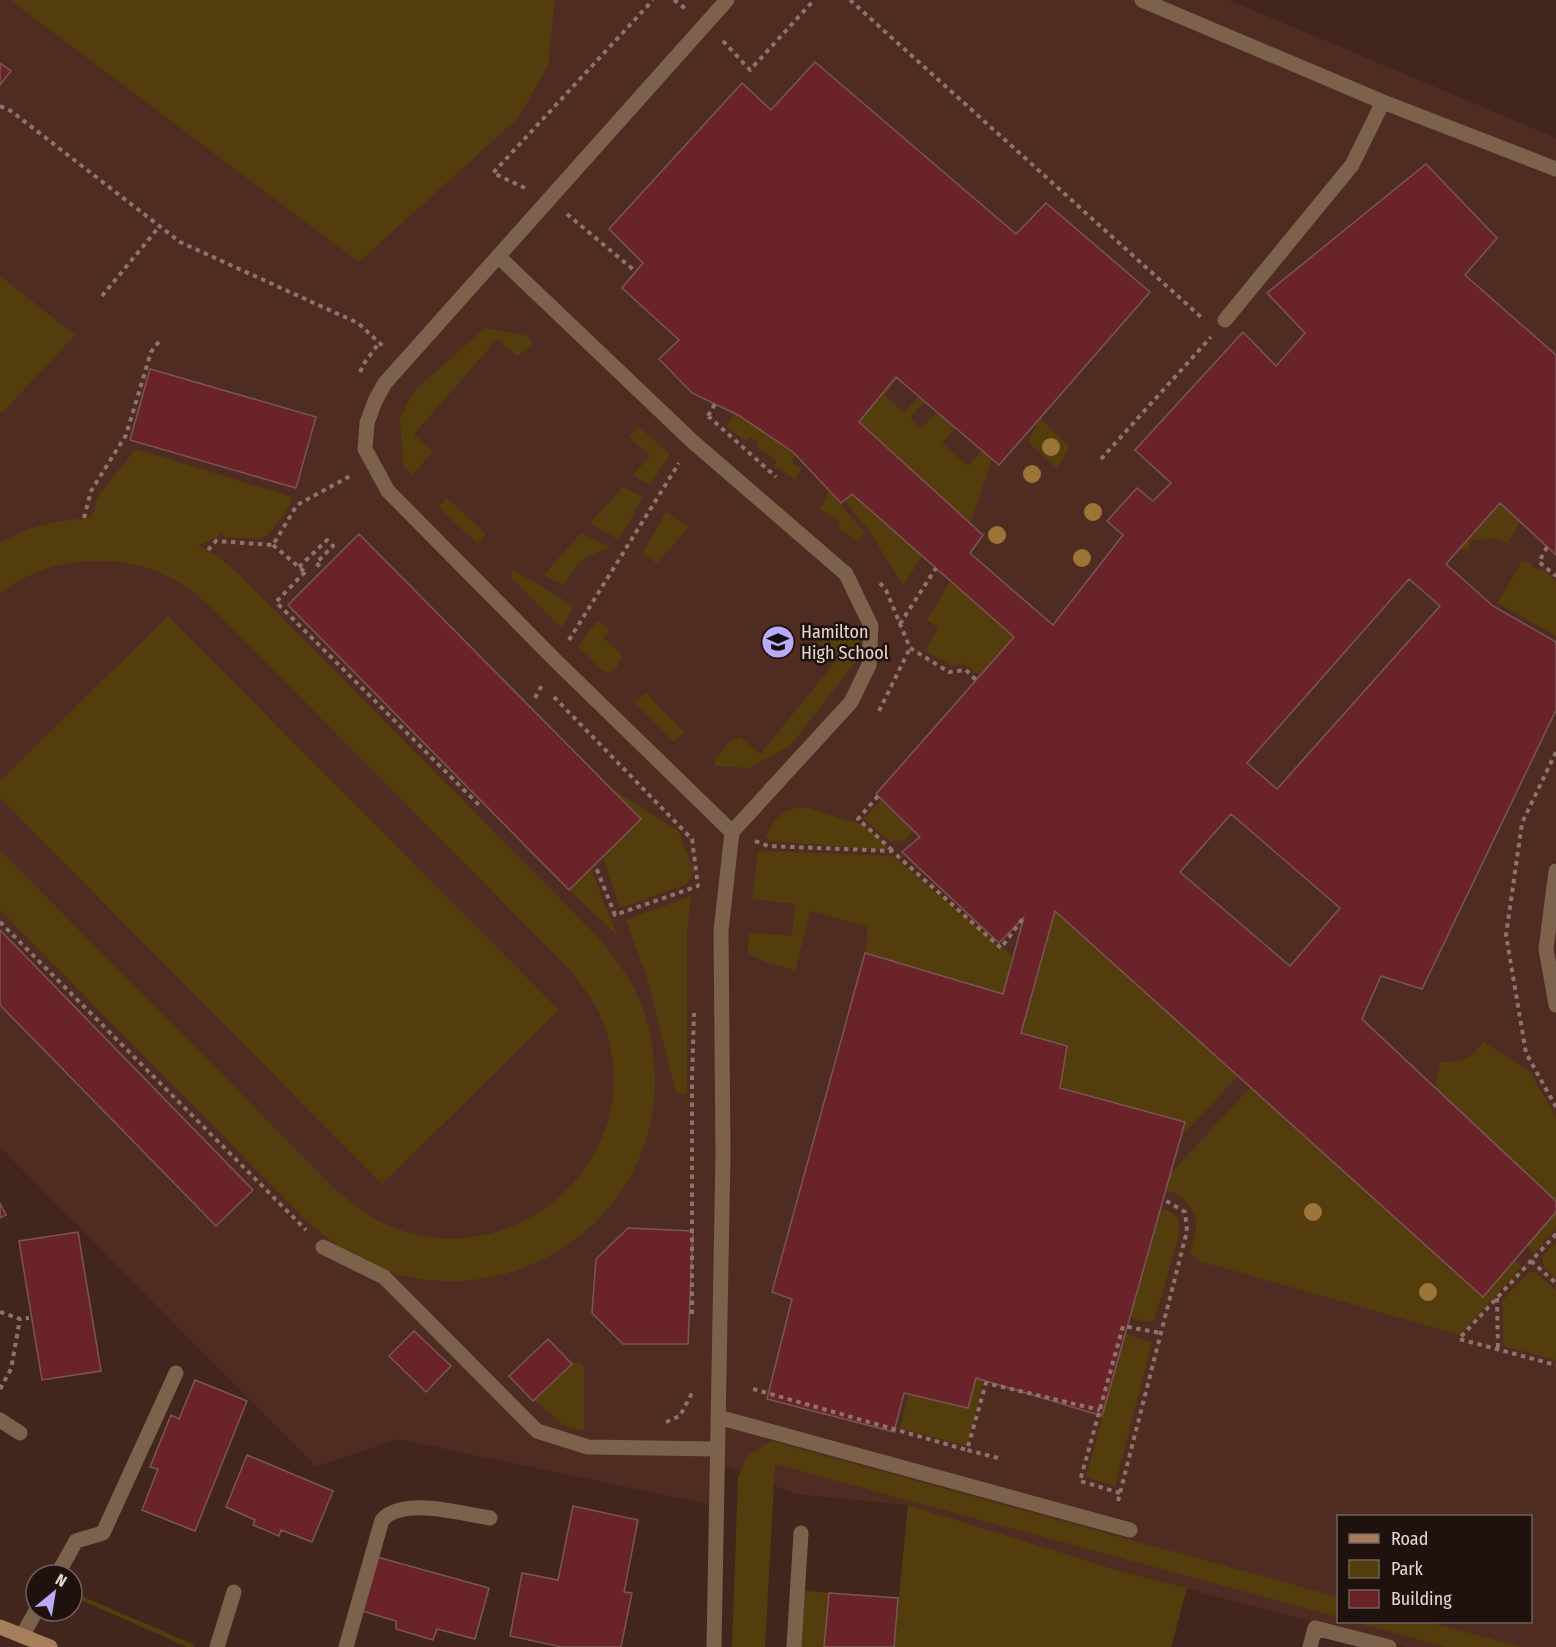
<svg xmlns="http://www.w3.org/2000/svg" width="1556" height="1647" viewBox="0 0 1556 1647" font-family="'Fira Sans Condensed',sans-serif">
<style>
.built{fill:#4f2c21;fill-rule:evenodd}
.green{fill:#543d0d}
.building{fill:#6b232a;stroke:#795656;stroke-width:1.5;fill-rule:evenodd}
.lines{fill:none;stroke-linecap:round;stroke-linejoin:round}
.path{stroke:#8c736b;stroke-width:4;stroke-dasharray:4.5 4.5;stroke-linecap:butt}
.service{stroke:#7c624d;stroke-width:15}
.secondary{stroke:#a77e5c;stroke-width:15}
.tree{fill:#9d7438}
.labels{text-anchor:middle;dominant-baseline:central;stroke-width:5;stroke-linejoin:round;paint-order:stroke}
.poi-label{font-size:18px;fill:#e9d6cf;stroke:#1f120e;text-anchor:start}
</style>
<rect width="100%" height="100%" fill="#42251c"/>
<path class="built" d="M0 0H1229L1556 138V1647H1407L1120 1571 908 1505 796 1494 717 1463V1506L397 1439 316 1467 0 1147ZM1338 1516H1530V1622H1338Z"/>
<path class="green" d="M10 0H555L548 66 518 118 359 262Z
M0 276 75 335 4 411 0 413Z
M485 328 528 336 533 344 517 356 497 339 414 434 433 451 413 475 403 465 400 418 414 391Z
M896 377 898 378 885 395 904 413 919 396 926 401 910 417 921 429 937 412 956 428 942 443 968 466 982 451 992 459 970 524 859 422Z
M735 413 796 455 792 463 802 468 795 479 774 466 777 461 757 446 759 442 750 437 746 441 726 427Z
M1040 418 1070 447 1057 468 1028 442Z
M639 427 670 454 650 485 633 475 650 456 629 437Z
M136 449 292 497C287 513 275 528 262 539L226 537 220 532 218 537 198 545 219 557 243 578 597 936C610 953 624 969 634 988 651 1022 657 1061 654 1099 643 1228 509 1311 387 1271 356 1261 331 1242 307 1221L0 910V850L335 1189C354 1206 375 1222 400 1230 533 1274 661 1137 597 1009 589 994 579 981 568 968L210 606C197 595 184 584 168 576 113 551 48 557 0 593V543C27 526 59 520 91 518L100 493Z
M623 487 643 497 619 540 590 523Z
M829 491 864 532 858 541 838 528 840 522 820 509Z
M852 494 922 556 903 586 869 530 844 500Z
M447 498 486 534 478 544 438 507Z
M1500 503 1520 521 1508 543 1494 539 1470 540 1468 552 1460 548Z
M666 512 689 527 657 563 642 554Z
M581 533 610 548C586 555 575 562 565 586L544 575Z
M1522 561 1529 562 1537 570 1541 568 1556 581V636L1498 603Z
M512 569 574 606 562 628 512 579Z
M950 581 1014 637 980 675 962 663 952 666 925 650 938 628 927 620Z
M168 616 559 1010 382 1184 0 798V781Z
M597 621 610 630 603 638 622 655 617 667 609 673 599 667 578 647Z
M837 621 867 647 791 745 749 768 716 766 714 761 731 740 740 737 760 754 838 659 818 642Z
M646 693 684 732 673 742 635 703Z
M610 787 678 831 694 871 687 884 620 908 603 856 641 819Z
M882 799 913 831 905 840 891 842 864 819Z
M804 807 863 825 892 851 771 841 765 838C775 819 780 809 804 807Z
M758 851 892 856 1013 956 1003 994 865 953 868 927 811 911 795 970 764 962 748 953 749 932 792 936 795 904 752 899Z
M591 869 617 935 569 890Z
M691 896 687 932V1095L676 1093 648 981 626 920Z
M1055 911 1238 1076 1181 1136 1184 1122 1060 1088 1067 1046 1021 1033Z
M1484 1042 1529 1071 1556 1116V1201L1435 1087 1440 1062C1463 1062 1469 1060 1484 1042Z
M1251 1087 1515 1260 1521 1267 1460 1335 1199 1261 1190 1253C1195 1233 1202 1218 1186 1202 1179 1195 1176 1192 1166 1191L1170 1174Z
M1160 1209 1170 1211 1178 1218 1180 1231 1154 1321 1146 1322 1130 1317Z
M1556 1212V1228L1534 1253 1527 1246Z
M1556 1242V1278L1544 1267 1542 1257Z
M1529 1272 1536 1273 1556 1290V1360L1503 1346V1300Z
M1125 1334 1152 1342 1115 1486 1086 1477Z
M580 1362 584 1367V1431L565 1426 534 1400 572 1364Z
M976 1378 984 1380 967 1446 900 1428 909 1392 968 1408Z
M771 1441 1338 1597V1617L775 1464 765 1647H732L738 1478 747 1456Z
M908 1505 1120 1571 1187 1588 1171 1647H894Z
M797 1590 829 1593 824 1647H794Z
M72 1592 195 1645 193 1647H187L72 1596Z
M1354 1622H1429L1522 1647H1447Z"/>
<path class="building" d="M815 62 1016 234 1046 203 1150 292 999 465 896 377 859 422 983 535 970 553 1053 625 1123 535 1107 521 1137 488 1153 501 1171 483 1135 450 1243 332 1276 366 1305 333 1267 293 1426 164 1497 238 1465 275 1556 355V555L1500 503 1446 564 1493 606 1556 642V710L1422 989 1381 976 1362 1019 1556 1201V1212L1483 1297 1055 911 1021 1033 1067 1046 1060 1088 1185 1122 1102 1416 976 1378 968 1408 904 1393 894 1432 767 1399 792 1299 772 1292 865 953 1003 994 1024 917 999 943 902 852 920 837 876 794 1014 637 852 494 841 503 793 452 738 415 692 393 659 359 679 340 622 288 643 263 609 229 742 83 771 110ZM1409 579 1440 606 1277 789 1247 763ZM1231 814 1340 908 1290 966 1180 872Z
M0 63 11 71 0 85Z
M150 369 316 417 296 488 130 440Z
M359 534 641 819 569 890 288 605Z
M0 930 253 1190 216 1226 0 1005Z
M0 1203 6 1215 0 1218Z
M628 1228 693 1231 688 1344H623L592 1313 596 1259Z
M78 1232 101 1371 42 1380 19 1241Z
M414 1331 451 1366 426 1392 389 1356Z
M548 1339 572 1364 533 1401 509 1376Z
M195 1380 247 1401 195 1531 142 1510 158 1469 150 1467 171 1415 179 1419Z
M247 1455 333 1491 312 1542 281 1530 279 1536 253 1525 255 1520 226 1507Z
M573 1506 638 1520 624 1592 632 1593 621 1647H562L510 1636 522 1573 558 1580Z
M377 1557 489 1588 475 1639 437 1629 433 1640 396 1629V1621L362 1611Z
M829 1593 898 1598 894 1647H824Z"/>
<g class="lines">
<path class="path" d="M674 0 686 9
M850 0 1201 317
M723 41 750 70 814 0
M0 106 11 111 180 242 358 323 385 348
M525 188 493 173 653 0
M567 214 635 271
M102 296 159 227
M360 372 365 362 379 343
M708 416 776 477
M708 416 715 404
M1101 459 1211 337
M84 518 91 491 126 435 151 352 161 339
M273 545 306 573
M1547 547 1539 562 1556 576
M208 550 216 541 273 545 297 505 352 475
M299 567 327 540 333 546 316 563 323 569
M305 572 276 602 479 805
M880 583 886 590 910 648 949 672 966 670 976 680
M900 624 936 568
M569 640 679 463
M554 697 692 839 698 886 615 915 595 865
M535 698 543 683
M879 711 910 648
M1556 752 1522 823 1506 935 1526 1053 1556 1107
M878 796 858 819 892 850
M755 841 768 846 892 851 1001 948 1024 917
M0 922 306 1230
M1556 1234 1459 1339 1556 1365
M1531 1261 1556 1283
M1497 1298 1498 1349
M0 1312 20 1319 29 1318
M692 1314V1078L694 1013
M0 1389 11 1369 20 1319
M753 1389 967 1450
M666 1422 680 1416 693 1391
M998 1458 967 1450 986 1383 1100 1410
M1120 1493 1080 1481 1123 1326 1161 1333
M1118 1501 1187 1231 1185 1212 1163 1199"/>
<path class="service" d="M727 0 385 383 375 401 367 423 365 449 388 491 556 661 732 832
M1142 0 1383 102 1556 169
M498 256 692 441 846 574 871 626 869 665 851 702 732 832 721 931 723 1154 714 1647
M1225 320 1352 165 1383 102
M1556 871 1546 949 1556 1005
M323 1247 384 1277 537 1431 588 1447 717 1449
M718 1417 1130 1530
M0 1420 20 1433
M57 1575 76 1541 103 1533 176 1373
M22 1636 36 1611
M217 1647 234 1592
M346 1647 382 1520C404 1496 461 1514 490 1518
M794 1647 801 1533
M1310 1647 1315 1628 1389 1647"/>
<path class="secondary" d="M0 1627 50 1647"/>
</g>
<g class="tree">
<circle cx="1051" cy="447" r="9"/>
<circle cx="1032" cy="474" r="9"/>
<circle cx="1093" cy="512" r="9"/>
<circle cx="997" cy="535" r="9"/>
<circle cx="1082" cy="558" r="9"/>
<circle cx="1313" cy="1212" r="9"/>
<circle cx="1428" cy="1292" r="9"/>
</g>
<defs>
<symbol id="school-disc" viewBox="-11 -11 22 22"><circle r="9.5" fill="#baaaf7" stroke="#1f120e"/><path d="M0-5L7-2L0 1L-7-2ZM-4 1L0 2.5L4 1V4Q0 6-4 4Z" fill="#111"/></symbol>
</defs>
<g fill-rule="evenodd">
<use href="#school-disc" x="759" y="623" width="38" height="38"/>
</g>
<g class="labels">
<g class="poi-label">
<text x="801" y="632">Hamilton<tspan x="801" dy="21">High School</tspan></text>
</g>
</g>
<rect x="1337" y="1515" width="195" height="108" fill="#1f120e" stroke="#70605b" stroke-width="1.5"/>
<rect x="1349" y="1534" width="30" height="9" fill="#a77e5c" stroke="#70605b" stroke-width="1.5"/>
<text x="1391" y="1545" font-size="18" fill="#e9d6cf">Road</text>
<rect x="1349" y="1560" width="30" height="18" fill="#543d0d" stroke="#70605b" stroke-width="1.5"/>
<text x="1391" y="1575" font-size="18" fill="#e9d6cf">Park</text>
<rect x="1349" y="1590" width="30" height="18" fill="#6b232a" stroke="#70605b" stroke-width="1.5"/>
<text x="1391" y="1605" font-size="18" fill="#e9d6cf">Building</text>
<g transform="translate(54 1593) rotate(30)"><circle r="28" fill="#1f120e" stroke="#70605b" stroke-width="1.5"/>
<path d="M0-4.5L10 22L0 15L-10 22Z" fill="#baaaf7"/>
<text y="-9" font-size="16" font-weight="bold" text-anchor="middle" fill="#e9d6cf">N</text>
</g>
</svg>
